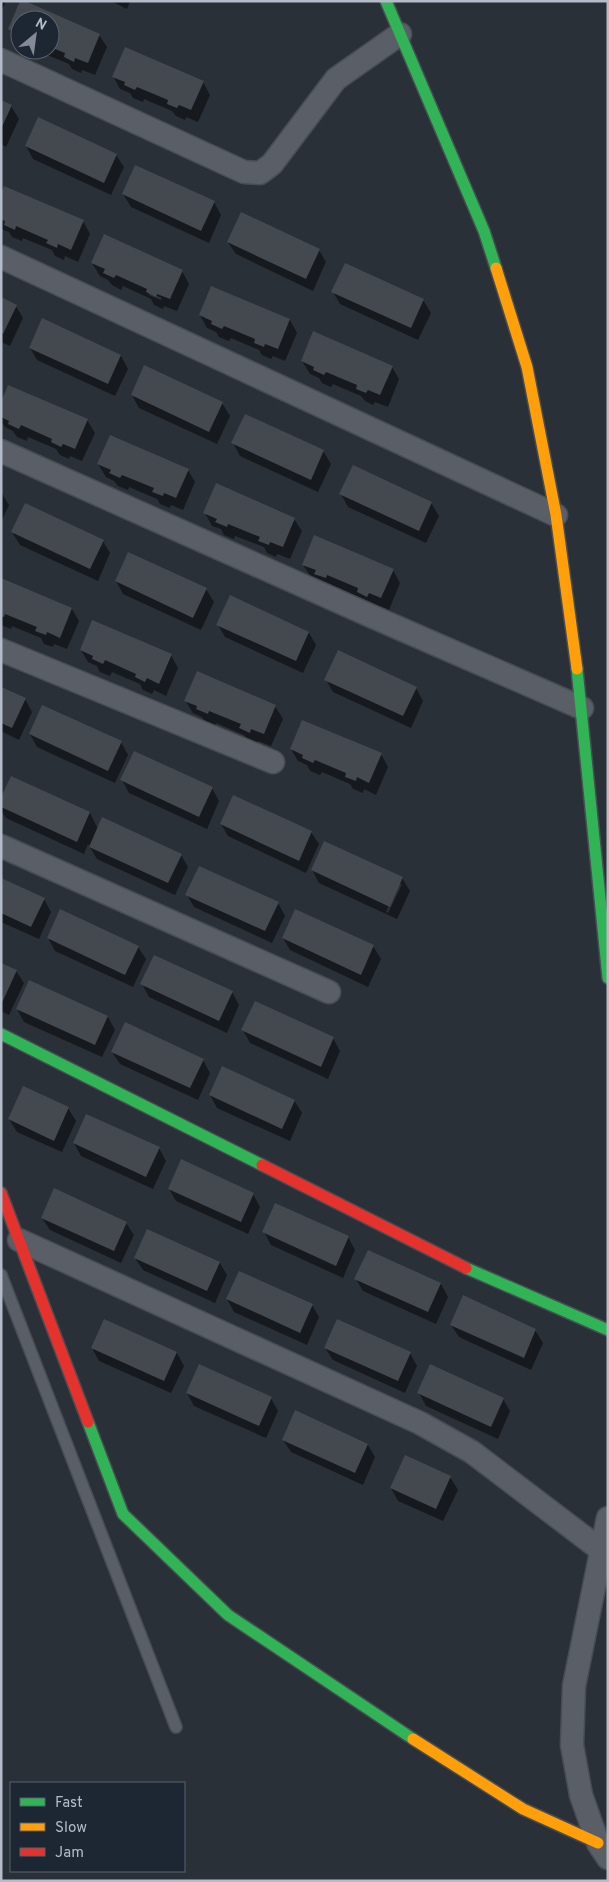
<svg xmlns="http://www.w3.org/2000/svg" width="609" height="1882" viewBox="0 0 609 1882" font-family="Overpass,sans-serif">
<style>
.shadow{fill:#0007;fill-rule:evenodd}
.building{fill:#444950}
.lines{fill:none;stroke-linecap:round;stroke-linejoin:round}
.lane-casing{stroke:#484c53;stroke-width:14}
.street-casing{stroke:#484c53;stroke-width:25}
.fast-casing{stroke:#484c53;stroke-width:14}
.slow-casing{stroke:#484c53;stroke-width:14}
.jam-casing{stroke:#484c53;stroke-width:14}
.lane{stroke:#5a5e66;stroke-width:11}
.street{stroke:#5a5e66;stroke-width:22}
.fast{stroke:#30b455;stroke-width:11}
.slow{stroke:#ff9f0a;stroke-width:11}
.jam{stroke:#e5322d;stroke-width:11}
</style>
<rect width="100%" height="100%" fill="#2a3038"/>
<path class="shadow" d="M1 1H6L1 12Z
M22 1 99 35 107 47 95 75 82 70 81 73 72 69 69 64 40 52 39 55 29 51 50 50V20H20V43L17 42 10 29Z
M111 1H130L127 9Z
M113 76 203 82 210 95 198 122 186 117 185 120 176 116 172 111 144 99 143 102 133 98 130 93 120 89Z
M1 102 11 106 19 119 6 147 1 144Z
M26 146 116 155 124 167 111 195 33 159Z
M123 194 214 202 221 215 209 243 131 207Z
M1 196 83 221 90 234 78 262 65 256 64 260 55 256 52 250 23 238 22 241 12 237 9 232 1 229Z
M228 242 319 250 326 262 313 291 236 254Z
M92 263 182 271 189 284 177 311 164 306 163 309 154 305 151 299 123 286 121 290 112 285 108 280 100 276ZM149 292 162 298 161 300 149 295Z
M212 287 290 320 297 333 285 361 273 356 271 359 262 355 259 350 231 338 229 341 219 337 216 332 207 328 200 315Z
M333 292 423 300 431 313 418 340 340 304Z
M1 299 16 306 23 318 10 346 1 342Z
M43 320 121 356 128 369 115 396 37 360 30 348Z
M302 361 392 367 399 379 388 407 375 402 373 405 365 401 361 396 333 384 331 387 322 383 319 378 310 374Z
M132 395 222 403 230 416 217 444 139 408Z
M1 405 87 420 95 433 82 461 70 456 69 459 60 455 56 449 28 437 27 441 17 437 13 431 5 427 1 421Z
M233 443 323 451 331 464 318 492 240 456Z
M98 464 188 470 195 482 183 510 171 505 170 508 160 504 157 499 129 487 128 490 118 486 114 481 106 477Z
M1 492 9 505 1 522Z
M341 494 431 503 439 516 426 543 348 507Z
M205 513 294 519 302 531 290 559 277 554 276 557 267 553 264 547 235 536 234 539 224 535 221 529 212 526Z
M12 532 103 541 110 553 98 581 20 545Z
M128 553 206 589 214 602 201 630 123 594 116 581Z
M303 565 393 570 400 583 389 610 376 605 374 609 366 605 362 599 334 587 333 590 311 577Z
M1 579 72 609 79 621 67 649 54 644 53 647 44 644 41 638 12 626 11 629 1 625Z
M218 625 309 633 316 645 303 673 225 637Z
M81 650 171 655 178 668 166 696 154 690 152 694 143 690 140 684 112 672 110 676 100 672 97 666 88 662Z
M326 680 416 688 423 701 411 728 333 692Z
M1 688 25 699 32 712 19 740 1 731Z
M185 700 275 706 283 719 271 746 258 741 257 745 248 740 244 735 216 723 215 726 205 722 202 717 193 713Z
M30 734 121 742 128 755 115 783 37 747Z
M291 749 381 754 388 767 376 795 364 789 363 793 353 789 350 784 322 772 320 775 310 771 307 765 298 761Z
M11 778 90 813 98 829 181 855 188 867 175 895 97 859 88 844 84 854 6 818 1 810V800Z
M122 780 212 788 219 801 207 829 129 793Z
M221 824 311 832 319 844 306 873 228 836Z
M324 843 402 878 410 891 397 919 319 883 312 870ZM399 884H402L388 913 386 912Z
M1 879 44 899 51 912 39 939 1 922Z
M187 895 278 903 285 916 272 943 194 907Z
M48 938 138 947 146 959 133 987 55 951Z
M283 938 373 946 381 959 368 987 290 950Z
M1 964 16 971 24 983 9 1015 1 1011Z
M142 984 232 992 239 1005 227 1033 149 997Z
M17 1009 108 1017 115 1030 102 1057 24 1022Z
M243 1030 333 1038 340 1051 328 1079 250 1043Z
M112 1052 203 1060 210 1073 198 1100 120 1064Z
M210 1095 294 1100 302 1113 290 1141 217 1108Z
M68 1108 76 1121 62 1152 17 1132 9 1119Z
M74 1143 159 1148 166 1161 153 1189 81 1156Z
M169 1189 253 1194 260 1207 248 1234 176 1201Z
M42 1218 126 1223 134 1235 121 1263 50 1230Z
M264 1232 348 1237 355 1250 343 1278 271 1245Z
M135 1258 220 1263 227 1275 215 1303 143 1270Z
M356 1279 441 1284 448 1297 436 1324 363 1291Z
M227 1299 312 1305 319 1317 307 1345 234 1312Z
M104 1321 177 1353 184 1366 171 1393 99 1361 92 1348Z
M451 1325 535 1330 543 1343 531 1370 459 1337Z
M325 1348 410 1353 417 1366 405 1393 333 1360Z
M187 1393 271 1398 278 1411 266 1438 194 1406Z
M419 1393 503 1399 510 1411 498 1439 426 1406Z
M283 1440 368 1445 375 1457 363 1485 291 1452Z
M450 1477 458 1490 443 1521 398 1501 391 1488Z"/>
<path class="building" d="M20 1H25L100 34 88 63 75 58 74 62 64 57 65 53 50 47V20H20V35L8 29Z
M125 47 204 81 191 110 179 105 177 108 167 104 168 100 137 87 135 90 124 85 125 82 112 77Z
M1 100 12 105 1 129Z
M38 117 117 154 104 183 25 146Z
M135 165 215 201 201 231 122 194Z
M4 186 84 220 71 250 58 244 57 248 46 243 48 240 16 226 15 230 4 225 5 221 1 220V193Z
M241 212 320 249 306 279 227 242Z
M104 234 183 270 170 299 157 294 156 297 146 292 147 289 116 275 114 278 103 273 105 269 91 263Z
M345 263 424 299 411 328 331 292Z
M211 286 290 319 278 349 265 344 264 347 254 343 255 339 224 326 222 329 211 324 212 321 199 315Z
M1 297 17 305 3 334 1 333Z
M42 318 121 355 108 384 29 348Z
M313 331 393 366 380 395 368 390 366 393 356 389 357 385 326 372 324 375 313 370 314 367 301 361Z
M144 365 223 402 209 432 131 395Z
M8 385 88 419 75 449 63 444 61 447 51 442 52 439 21 425 19 429 8 424 9 421 1 417V402Z
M245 414 324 450 311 480 231 443Z
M110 435 189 469 176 498 164 493 163 496 152 492 154 488 122 475 120 478 109 473 111 470 97 464Z
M353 465 432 502 419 531 339 494Z
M216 483 295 518 283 547 270 542 269 545 258 541 260 537 228 524 227 527 215 522 217 519 203 513Z
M25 503 104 540 90 569 11 532Z
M314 535 394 569 381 598 369 593 367 597 357 592 358 588 327 575 326 578 314 574 316 570 302 565Z
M128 552 207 588 193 618 115 581Z
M1 578 72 608 60 638 47 632 46 635 35 631 37 627 5 614 4 617 1 616Z
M230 595 309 632 296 661 216 625Z
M92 620 172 654 159 684 147 678 145 682 135 677 136 674 105 660 103 664 92 659 93 656 80 650Z
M338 650 417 687 403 716 324 680Z
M197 671 276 705 264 734 251 729 250 733 239 728 241 724 209 711 208 714 196 709 197 706 184 701Z
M1 687 26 698 12 728 1 723Z
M42 705 122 741 108 771 29 734Z
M302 720 382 753 369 783 357 777 356 781 345 777 346 773 315 760 313 763 302 758 303 755 290 749Z
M134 751 213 787 199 817 120 780Z
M11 776 90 812 77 842 1 807V797Z
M233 795 312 831 299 861 220 824Z
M102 817 182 854 168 883 89 847Z
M324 841 403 877 390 907 311 870Z
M199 866 279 902 265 931 185 895Z
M1 878 45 898 31 927 1 913Z
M60 909 139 946 125 975 47 938Z
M295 909 374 945 361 975 282 938Z
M154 955 233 991 219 1021 140 984Z
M1 963 17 970 1 1005Z
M29 980 108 1016 95 1045 16 1009Z
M255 1001 334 1037 321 1067 241 1030Z
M125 1022 204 1059 190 1088 111 1052Z
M222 1066 295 1100 282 1129 209 1095Z
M23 1086 69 1107 54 1141 8 1119Z
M86 1114 160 1147 146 1177 73 1143Z
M181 1159 254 1193 241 1222 168 1189Z
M54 1188 127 1222 114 1251 41 1218Z
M275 1203 349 1236 336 1266 262 1232Z
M147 1229 220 1262 207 1291 134 1258Z
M368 1250 441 1283 428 1312 354 1279Z
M239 1271 313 1304 300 1333 226 1299Z
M463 1295 536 1329 524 1358 450 1325Z
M104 1319 177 1352 164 1381 91 1348Z
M337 1319 411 1352 398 1381 324 1348Z
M199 1364 272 1397 259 1426 186 1393Z
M430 1364 504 1398 491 1427 417 1393Z
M295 1410 368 1444 355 1473 282 1440Z
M405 1455 451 1476 436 1509 390 1488Z"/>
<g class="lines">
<defs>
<path id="lane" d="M1 1275 176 1727"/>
<path id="street" d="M1 60 244 172 260 173 272 164 336 79 400 34
M1 257 556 515
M1 451 371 616 582 708
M1 650 273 762
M1 846 329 992
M19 1240 420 1423 472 1452 601 1550
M608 1518 574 1686 572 1745 581 1795 598 1843 608 1858"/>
<path id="fast" d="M386 1 484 231 496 268
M577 669 608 978
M1 1034 262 1165
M466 1268 608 1330
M88 1422 123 1514 228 1615 413 1739"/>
<path id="slow" d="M496 268 527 367 556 515 577 669
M413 1739 523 1809 598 1843"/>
<path id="jam" d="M262 1165 466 1268
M1 1193 88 1422"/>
</defs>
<use href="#lane" class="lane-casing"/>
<use href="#street" class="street-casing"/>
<use href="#fast" class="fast-casing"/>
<use href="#slow" class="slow-casing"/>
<use href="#jam" class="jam-casing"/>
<use href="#lane" class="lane"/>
<use href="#street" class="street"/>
<use href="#fast" class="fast"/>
<use href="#slow" class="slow"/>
<use href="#jam" class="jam"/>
</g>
<rect width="609" height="1882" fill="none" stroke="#b4bcc9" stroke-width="5"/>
<rect x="10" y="1782" width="175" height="90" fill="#1d2633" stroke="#59626f"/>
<rect x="20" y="1798" width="25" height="8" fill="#30b455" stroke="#59626f"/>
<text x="55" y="1807" font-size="15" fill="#b4bcc9">Fast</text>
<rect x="20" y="1823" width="25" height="8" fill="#ff9f0a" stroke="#59626f"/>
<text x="55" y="1832" font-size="15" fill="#b4bcc9">Slow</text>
<rect x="20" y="1848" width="25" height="8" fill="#e5322d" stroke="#59626f"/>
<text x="55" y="1857" font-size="15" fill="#b4bcc9">Jam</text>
<g transform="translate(35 35) rotate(29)"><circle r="24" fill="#1d2633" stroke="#59626f"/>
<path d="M0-4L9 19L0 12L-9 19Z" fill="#848b96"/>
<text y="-8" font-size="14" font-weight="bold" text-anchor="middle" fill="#b4bcc9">N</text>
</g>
</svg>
